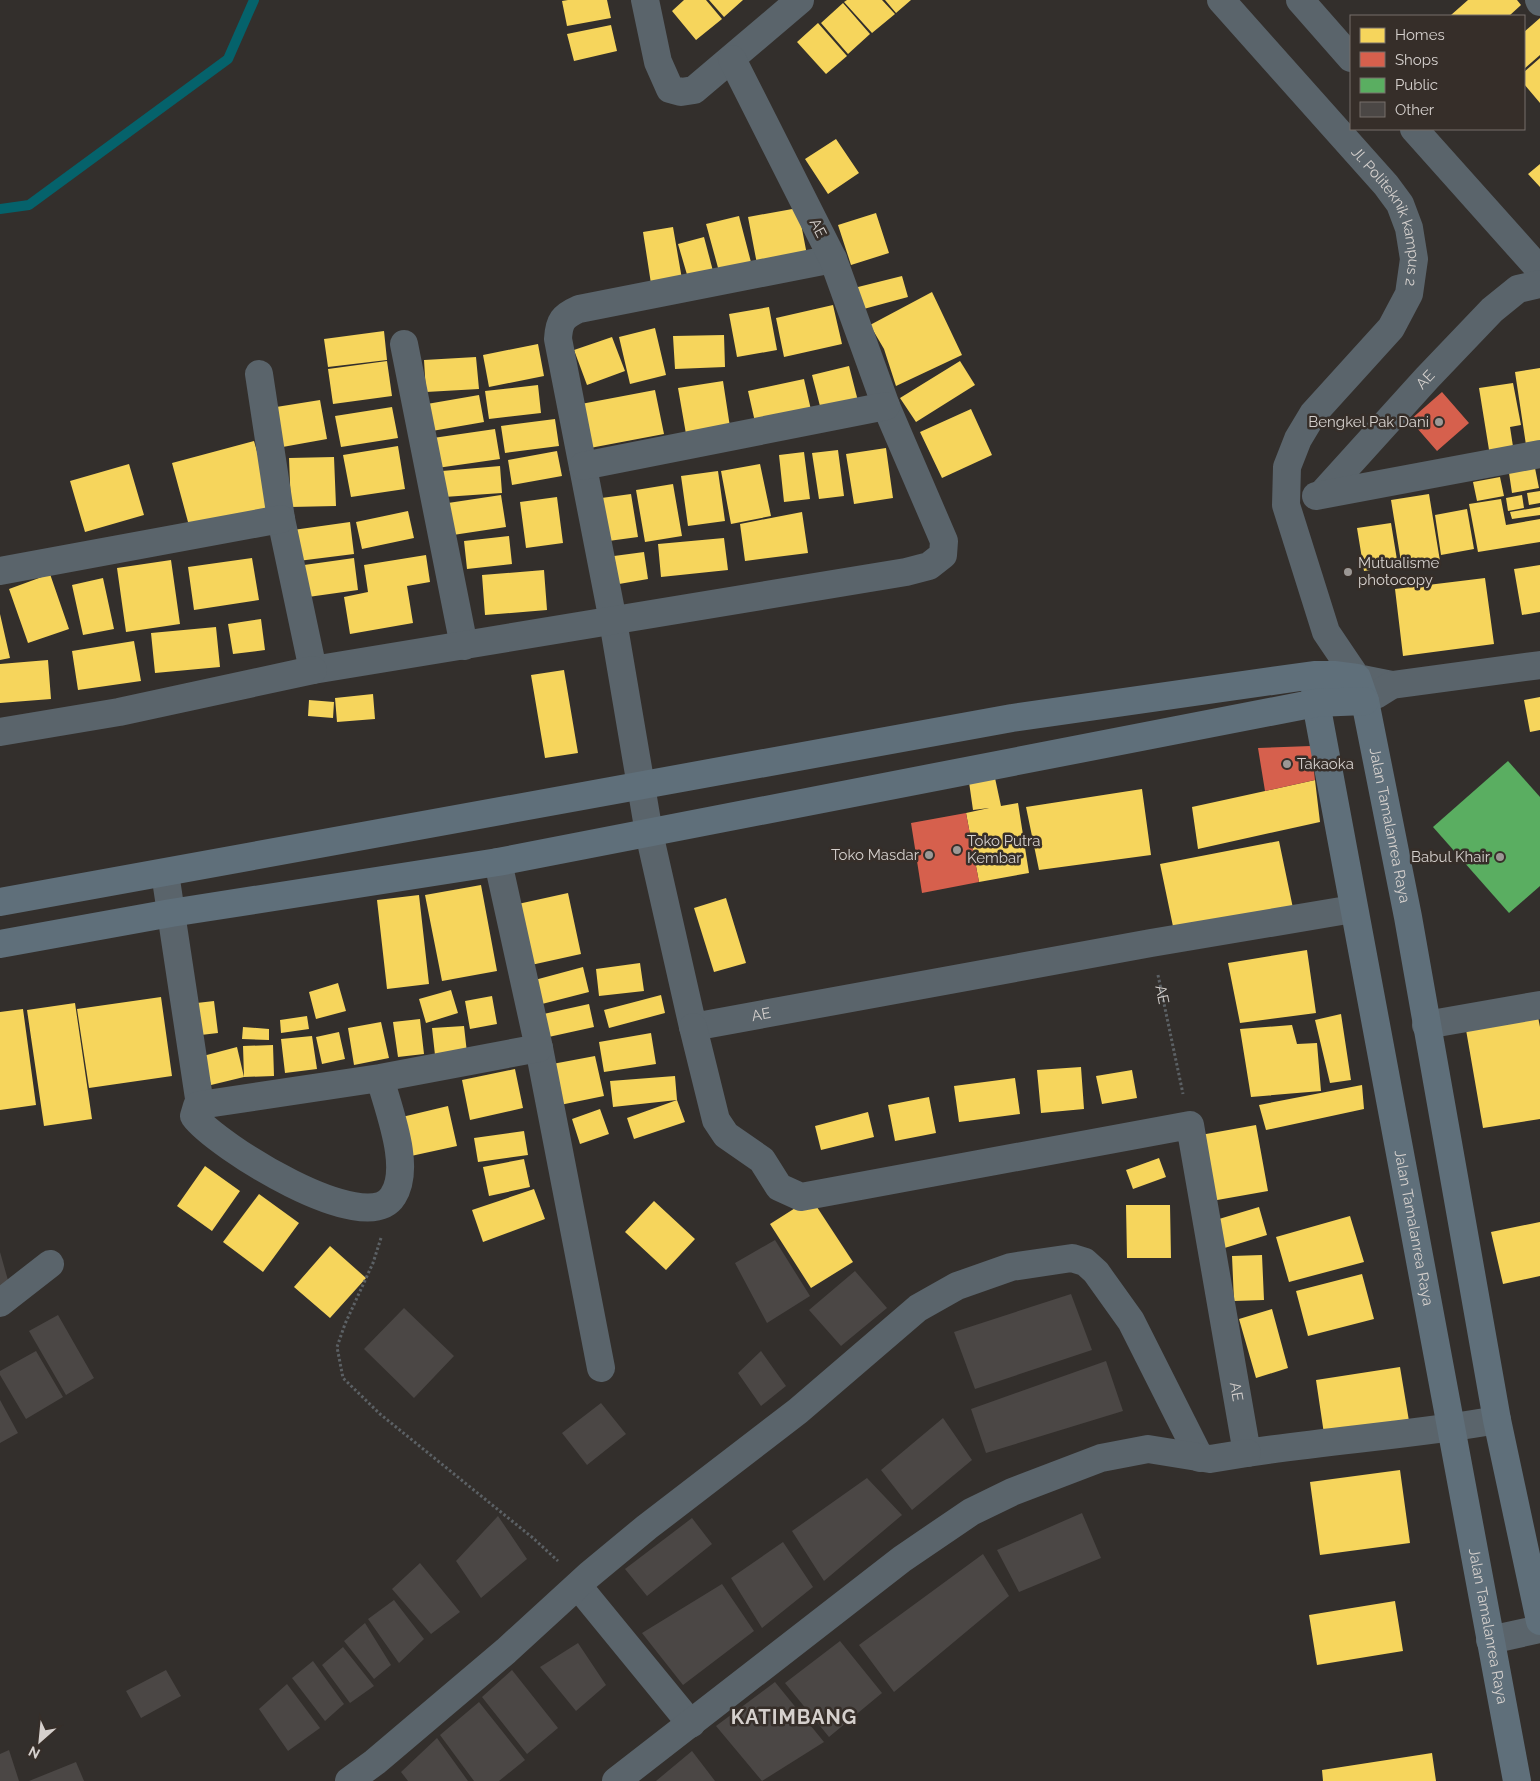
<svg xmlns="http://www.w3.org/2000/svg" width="1540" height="1781" viewBox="0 0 1540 1781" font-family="Raleway,sans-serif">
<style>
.homes{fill:#f6d55c}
.shops{fill:#d6604d}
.public{fill:#5aae61}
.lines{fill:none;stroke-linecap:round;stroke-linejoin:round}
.stream{stroke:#05626b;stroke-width:10}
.building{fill:#4b4745}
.path{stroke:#5c6165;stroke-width:3;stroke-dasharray:2.5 2.5;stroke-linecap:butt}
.street{stroke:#5a646b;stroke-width:28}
.primary{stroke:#5f6f7a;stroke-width:28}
.poi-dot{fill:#9c9895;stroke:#362e29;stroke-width:2}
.labels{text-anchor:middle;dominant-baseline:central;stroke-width:5;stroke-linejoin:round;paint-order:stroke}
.street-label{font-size:15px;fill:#d5d0cd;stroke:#362e29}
.poi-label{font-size:15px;fill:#d5d0cd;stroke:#362e29;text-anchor:end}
.district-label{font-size:20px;font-weight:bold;letter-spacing:1px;fill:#d5d0cd;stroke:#362e29}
</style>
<rect width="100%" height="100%" fill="#332f2c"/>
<path class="homes" d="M568 0H607L611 18 567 26 562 1Z
M684 0H706L722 19 696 40 672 11Z
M709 0H743L724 17Z
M847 0H882L895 14 872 33 844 2Z
M885 0H911L896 13Z
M1468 0H1517L1521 5 1509 16H1452L1451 15Z
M843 3 870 34 848 54 821 23Z
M1540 18V55L1524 69V32Z
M818 23 847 56 826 74 797 42Z
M611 25 617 51 574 61 567 34Z
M1540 58V103L1524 84V72Z
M836 139 859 173 828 194 805 159Z
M1540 164V187L1528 174Z
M798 208 807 255 757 264 748 217Z
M876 213 889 253 851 265 838 225Z
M739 216 752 266 720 275 706 224Z
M673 227 683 285 652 290 643 232Z
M704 237 713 271 688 278 678 244Z
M902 276 908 297 860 310 854 288Z
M932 292 962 355 896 386 884 349 870 325Z
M833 305 842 344 784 357 776 318Z
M769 307 777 350 737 357 729 314Z
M655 328 666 375 630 384 619 337Z
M384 331 387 360 328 367 324 339Z
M724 335 725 367 675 369 673 336Z
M612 337 625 371 587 385 574 350Z
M538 344 544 376 489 387 483 355Z
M476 357 479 389 426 392 424 360Z
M387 361 392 396 333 404 328 369Z
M960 361 975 385 916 422 900 398Z
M849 366 858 401 821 410 812 375Z
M1540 368V443L1526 445 1515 372Z
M804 379 811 410 755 422 748 391Z
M723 381 730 427 686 434 678 388Z
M1513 383 1521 425 1510 427 1514 453 1490 456 1479 388Z
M538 385 541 413 489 419 485 391Z
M655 390 664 434 590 448 581 404Z
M479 395 484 422 432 431 427 404Z
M320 400 327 439 277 448 270 408Z
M392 407 398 438 341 447 335 416Z
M971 409 992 455 942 478 920 432Z
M555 419 559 446 505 453 501 426Z
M495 429 500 459 437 468 433 438Z
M254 441 274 511 191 533 172 463Z
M398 446 405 489 351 497 343 455Z
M886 448 893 498 854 504 846 454Z
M838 450 844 496 819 499 812 453Z
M557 451 562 476 512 485 508 460Z
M804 452 810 499 784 502 779 455Z
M334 457 336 506 291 507 289 458Z
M129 464 144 515 85 532 70 481Z
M760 464 771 516 731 524 721 471Z
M500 466 502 493 444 497 442 471Z
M1535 468 1539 488 1512 493 1509 473Z
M718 471 725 521 688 526 681 476Z
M1500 477 1504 496 1477 501 1473 482Z
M673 484 682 536 645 542 636 490Z
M1540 491V503L1529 505 1527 493Z
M631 494 638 537 601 542 594 499Z
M1429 494 1440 561 1402 568 1391 500Z
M501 495 506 527 453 535 448 503Z
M1522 495 1524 508 1508 511 1506 498Z
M557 497 563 543 526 548 520 502Z
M1501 499 1506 525 1540 519V542L1478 552 1469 504Z
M1540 507V515L1512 519 1510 512Z
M1467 509 1474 549 1441 555 1435 515Z
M408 511 414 538 362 549 356 522Z
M802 512 808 553 745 561 740 524Z
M350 522 354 554 298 561 293 530Z
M1391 523 1398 566 1364 571 1357 528Z
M509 536 512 564 467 569 464 541Z
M724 538 728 570 661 577 658 544Z
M644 552 648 579 619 584 614 556Z
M426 555 430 582 407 586 413 623 350 634 344 597 368 592 364 565Z
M252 558 259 600 194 610 188 567Z
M354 558 358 590 301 598 297 566Z
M171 560 180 624 126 632 117 568Z
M1540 565V612L1522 615 1514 569Z
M544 570 547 610 485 615 482 575Z
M50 574 69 629 28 643 9 589Z
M103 578 114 629 83 635 72 585Z
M1485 578 1494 644 1403 656 1395 589Z
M0 614 10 658 0 660Z
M261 619 265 650 233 654 228 624Z
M216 627 220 667 155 673 151 633Z
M134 641 141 681 78 690 72 651Z
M48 660 51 699 0 703V664Z
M564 670 578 753 545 758 531 675Z
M373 694 375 719 337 722 335 698Z
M1540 697V730L1530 732 1524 700Z
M309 700 334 702 333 718 308 716Z
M995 778 1001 806 1018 803 1029 873 979 882 966 813 989 808 973 810 969 782Z
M1315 780 1320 822 1198 849 1192 807Z
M1142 789 1151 855 1039 870 1026 807Z
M1279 841 1294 913 1175 936 1160 864Z
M481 885 497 971 442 981 425 895Z
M568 893 581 954 531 965 518 904Z
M419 895 429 984 387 989 377 900Z
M726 898 746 963 714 972 694 908Z
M1307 950 1316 1013 1240 1023 1228 963Z
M640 963 644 991 599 996 596 969Z
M583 967 589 992 538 1005 531 981Z
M338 983 346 1011 316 1019 309 992Z
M451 990 458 1013 426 1023 419 999Z
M661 995 665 1013 609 1028 604 1010Z
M492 996 497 1024 470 1029 465 1001Z
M161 997 172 1076 89 1088 77 1009Z
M214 1001 218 1033 192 1036 188 1004Z
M75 1003 92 1119 44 1126 27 1010Z
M589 1004 594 1027 544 1038 539 1015Z
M23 1009 36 1105 0 1110V1012Z
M1537 1012 1540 1027V1119L1483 1128 1465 1024Z
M1341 1014 1351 1080 1330 1083 1315 1020Z
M307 1016 309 1029 281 1033 280 1020Z
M420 1019 424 1054 398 1057 393 1022Z
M381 1022 389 1058 354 1065 348 1028Z
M1292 1025 1297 1044 1317 1043 1321 1091 1251 1097 1240 1029Z
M464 1026 467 1053 435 1055 432 1028Z
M243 1027 269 1029V1040L242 1039Z
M339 1032 345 1059 322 1064 316 1037Z
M651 1033 656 1064 604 1072 599 1042Z
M312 1036 317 1069 285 1073 281 1039Z
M273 1045 274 1076 244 1077 243 1046Z
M237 1047 244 1077 211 1085 203 1056Z
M595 1056 604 1096 555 1106 547 1065Z
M1081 1067 1084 1109 1041 1113 1037 1070Z
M515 1069 523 1108 470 1120 462 1080Z
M1132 1070 1137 1098 1102 1104 1096 1076Z
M675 1076 677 1100 613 1107 610 1081Z
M1015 1078 1020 1114 959 1122 954 1086Z
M1362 1085 1364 1109 1266 1130 1259 1105Z
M929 1097 936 1133 895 1141 888 1105Z
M677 1100 685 1122 634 1139 627 1118Z
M448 1106 457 1146 411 1156 402 1117Z
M600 1109 609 1134 580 1144 572 1119Z
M868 1112 874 1137 821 1150 815 1126Z
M1256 1125 1268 1191 1206 1202 1195 1136Z
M524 1131 528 1155 478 1162 474 1138Z
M1159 1158 1166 1177 1133 1189 1126 1170Z
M524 1159 530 1187 489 1196 483 1167Z
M205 1166 240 1191 212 1231 177 1206Z
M534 1189 545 1219 483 1242 472 1210Z
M259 1194 299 1223 263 1272 223 1242Z
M811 1198 853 1262 811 1288 770 1224Z
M654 1201 695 1239 666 1270 625 1232Z
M1126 1205H1170L1171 1258H1127Z
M1259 1207 1267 1235 1218 1250 1209 1222Z
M1350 1216 1364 1262 1289 1282 1276 1237Z
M1540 1222V1276L1503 1284 1491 1232Z
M330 1246 366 1278 330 1318 294 1287Z
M1262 1255 1264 1300 1234 1301 1232 1256Z
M1362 1274 1374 1319 1308 1336 1296 1291Z
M1272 1309 1288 1368 1256 1378 1239 1319Z
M1400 1367 1409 1421 1324 1434 1316 1380Z
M1400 1470 1410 1543 1320 1555 1310 1482Z
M1395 1601 1403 1651 1317 1665 1309 1615Z
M1432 1753 1436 1781H1323L1322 1770Z"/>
<path class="shops" d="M1442 392 1469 423 1437 451 1410 420Z
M1311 746 1315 780 1265 791 1258 748Z
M966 813 979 882 922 893 911 823Z"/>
<path class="public" d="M1508 761 1540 797V886L1509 913 1433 827Z"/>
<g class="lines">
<path class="stream" d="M0 209 29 205 228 59 254 0"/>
</g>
<path class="building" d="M775 1240 810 1296 767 1323 735 1263Z
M0 1252 11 1291 0 1294Z
M855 1271 887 1308 841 1346 809 1310Z
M1071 1294 1092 1350 975 1389 954 1332Z
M404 1308 454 1356 414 1398 364 1349Z
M58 1315 94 1378 66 1395 29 1331Z
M36 1351 63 1397 26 1419 0 1375V1371Z
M761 1351 786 1386 761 1406 738 1373Z
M1106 1361 1123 1411 986 1453 971 1409Z
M0 1400 18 1433 0 1443Z
M601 1403 626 1434 587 1465 562 1433Z
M943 1418 972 1460 912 1510 881 1470Z
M867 1478 902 1515 824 1581 792 1531Z
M1082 1513 1101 1558 1019 1592 997 1550Z
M498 1516 527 1559 481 1598 456 1561Z
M692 1518 712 1544 647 1596 625 1569Z
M783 1542 813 1587 762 1628 731 1578Z
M983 1554 1009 1596 894 1692 859 1645Z
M420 1563 460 1612 431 1634 392 1589Z
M722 1584 754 1631 683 1685 642 1633Z
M394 1600 424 1639 399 1663 368 1619Z
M365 1623 391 1665 374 1679 344 1641Z
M840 1641 882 1693 829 1737 785 1683Z
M578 1643 606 1685 576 1711 540 1667Z
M343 1647 374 1686 350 1703 322 1665Z
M313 1661 344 1704 325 1721 292 1678Z
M166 1670 181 1696 141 1718 126 1691Z
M512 1670 558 1728 527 1754 482 1697Z
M775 1682 824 1742 762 1781 716 1726Z
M287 1684 320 1728 288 1751 259 1709Z
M479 1702 525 1760 499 1781H474L440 1735Z
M437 1738 468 1781H408L401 1772Z
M9 1750 19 1781H0V1754Z
M692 1751 715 1781H656Z
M76 1762 84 1781H29Z"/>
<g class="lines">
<g class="path">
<path id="s1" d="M1158 975 1183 1094"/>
<path d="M381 1238 373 1263 345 1324 337 1347 343 1378 380 1414 533 1538 558 1561"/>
</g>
<g class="street">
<path d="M645 0 658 62 670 89 681 92 694 90 800 0"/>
<path id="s2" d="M1221 0 1386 185 1400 204 1409 228 1414 259 1409 294 1391 328 1313 414 1298 439 1287 467 1286 505 1326 632 1357 678 1392 685"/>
<path d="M1300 0 1351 58"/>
<path d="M1539 0 1540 2"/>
<path d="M1414 129 1540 270"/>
<path id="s3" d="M833 259 579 309C563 316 559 321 558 339L613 621 649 833 693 1027 1151 943 1353 909"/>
<path d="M404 344 464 646"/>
<path d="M259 374 281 519 313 670 906 572 929 566 943 555 944 541 886 406 833 259 732 59"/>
<path d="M583 466 886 406"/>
<path id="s4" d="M1322 494 1427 378 1492 310 1518 289 1540 284"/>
<path d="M1316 496 1540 454"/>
<path d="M0 571 281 519"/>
<path d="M1376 695 1392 685 1540 665"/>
<path d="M0 732 119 712 313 670"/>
<path d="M165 873 200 1105"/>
<path d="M1426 1025 1540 1005"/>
<path id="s5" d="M693 1027 716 1120 726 1135 762 1160 779 1187 801 1197 1190 1125 1247 1453C1330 1440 1414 1435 1497 1420"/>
<path d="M539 1048 601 1368"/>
<path d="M380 1078C388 1109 412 1167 393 1196 366 1240 215 1145 194 1116L197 1106 200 1105 380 1078 539 1048 498 862"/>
<path d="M0 1303 50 1264"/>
<path d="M578 1586 691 1724"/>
<path d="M1490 1640 1540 1629"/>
<path d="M349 1781 375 1762 506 1651 589 1575 647 1527 798 1411 918 1308 957 1286 1011 1267 1072 1258 1085 1262 1096 1272 1131 1321 1200 1458"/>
<path d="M616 1781 902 1559 971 1512 1012 1492 1101 1458 1148 1449 1210 1459 1247 1453"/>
</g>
<g class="primary">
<path id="s6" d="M1315 686 1316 703 1517 1781"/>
<path id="s7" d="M0 902 1012 718 1314 675H1334L1357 678 1365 701 1408 917 1497 1420 1540 1621"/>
<path d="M0 944 171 913 498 862 1316 703 1365 701"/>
</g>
</g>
<g class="poi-dot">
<circle cx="1439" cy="422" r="5"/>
<circle cx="1348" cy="572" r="5"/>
<circle cx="1287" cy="764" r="5"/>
<circle cx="957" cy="850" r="5"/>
<circle cx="929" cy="855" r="5"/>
<circle cx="1500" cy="857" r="5"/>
</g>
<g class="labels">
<g class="street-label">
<text stroke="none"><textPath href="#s2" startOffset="278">Jl. Politeknik kampus 2</textPath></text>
<text transform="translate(818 228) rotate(63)">AE</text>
<text stroke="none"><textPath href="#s4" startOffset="154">AE</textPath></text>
<text stroke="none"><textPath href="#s7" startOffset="1528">Jalan Tamalanrea Raya</textPath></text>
<text stroke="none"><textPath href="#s1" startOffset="20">AE</textPath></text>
<text stroke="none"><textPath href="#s3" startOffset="1069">AE</textPath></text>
<text stroke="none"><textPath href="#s6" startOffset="551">Jalan Tamalanrea Raya</textPath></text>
<text stroke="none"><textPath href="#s5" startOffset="880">AE</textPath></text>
<text stroke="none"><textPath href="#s6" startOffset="956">Jalan Tamalanrea Raya</textPath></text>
</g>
<g class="poi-label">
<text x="1429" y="422">Bengkel Pak Dani</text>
<text x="1358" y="563" text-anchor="start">Mutualisme<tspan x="1358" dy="17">photocopy</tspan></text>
<text x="1297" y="764" text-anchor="start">Takaoka</text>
<text x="967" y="841" text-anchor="start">Toko Putra<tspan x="967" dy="17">Kembar</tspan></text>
<text x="919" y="855">Toko Masdar</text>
<text x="1490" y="857">Babul Khair</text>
</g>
<g class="district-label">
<text x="794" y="1717">KATIMBANG</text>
</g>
</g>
<rect x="1350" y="15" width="175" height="115" fill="#362e29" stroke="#766f6b"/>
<rect x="1360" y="28" width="25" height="15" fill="#f6d55c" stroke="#766f6b"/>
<text x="1395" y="40" font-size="15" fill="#d5d0cd">Homes</text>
<rect x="1360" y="52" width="25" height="15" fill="#d6604d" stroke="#766f6b"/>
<text x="1395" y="65" font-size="15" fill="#d5d0cd">Shops</text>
<rect x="1360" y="78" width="25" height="15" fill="#5aae61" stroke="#766f6b"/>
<text x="1395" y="90" font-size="15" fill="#d5d0cd">Public</text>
<rect x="1360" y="102" width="25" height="15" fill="#4b4745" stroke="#766f6b"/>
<text x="1395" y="115" font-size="15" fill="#d5d0cd">Other</text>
<g transform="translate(40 1741) rotate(207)" stroke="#362e29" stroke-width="4" paint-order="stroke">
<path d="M0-4L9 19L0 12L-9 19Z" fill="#d5d0cd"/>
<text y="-8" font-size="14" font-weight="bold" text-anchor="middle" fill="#d5d0cd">N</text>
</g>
</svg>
